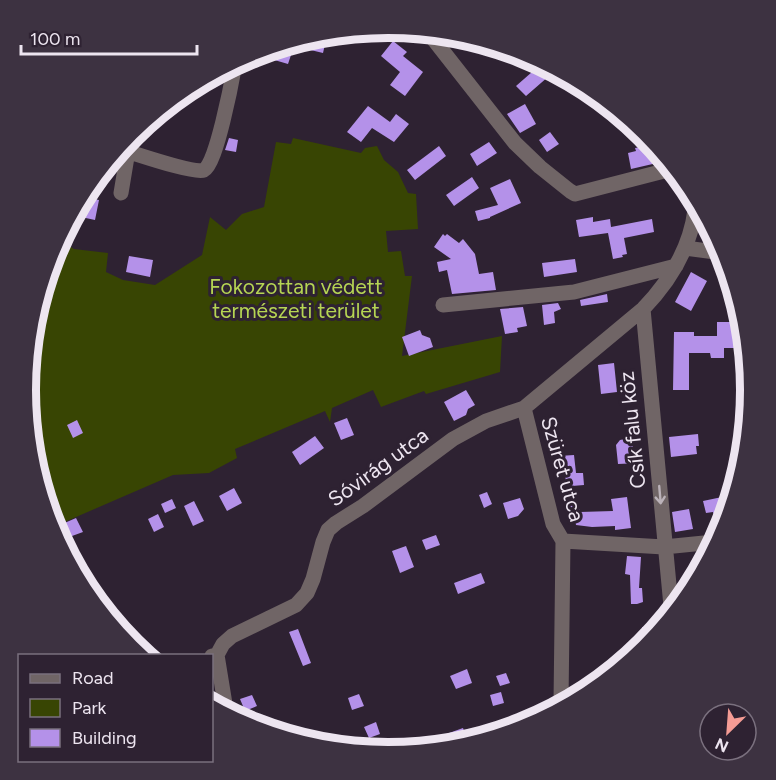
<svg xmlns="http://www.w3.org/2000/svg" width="776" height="780" viewBox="0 0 776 780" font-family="Figtree,sans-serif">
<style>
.green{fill:#384503}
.building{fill:#b491e9}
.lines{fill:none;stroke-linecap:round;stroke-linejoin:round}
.minor{stroke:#706566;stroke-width:15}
.oneway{stroke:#bbb2b9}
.labels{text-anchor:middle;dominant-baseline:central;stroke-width:6;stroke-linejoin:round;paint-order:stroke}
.park-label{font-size:21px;fill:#b6d553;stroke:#2e2232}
.street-label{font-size:21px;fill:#ede5f0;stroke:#2e2232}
.rim{fill:none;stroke:#ede5f0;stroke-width:8}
</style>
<rect width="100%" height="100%" fill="#2e2232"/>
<path class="green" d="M293 138 361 153 365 148 377 146 384 160 398 172 408 193 416 194 418 229 386 231 388 252 401 251 405 276H412L402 356 502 336 500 372 426 394 424 391 381 407 373 390 332 408 330 422 325 411 235 449 237 458 209 473 173 475 53 527 26 390 53 251 65 234 63 242 74 249 108 253 106 272 123 280 155 285 202 255 210 217 226 230 242 214 264 207 276 142 291 144Z"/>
<path class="building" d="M326 40 323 53 294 46 317 42Z
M393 41 407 52 403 56 423 72 405 96 390 85 400 72 381 56Z
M294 46 288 64 271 59 274 50Z
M540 65 549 76 526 96 516 86Z
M525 104 536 124 520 133 507 114Z
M368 106 390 122 396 114 409 124 394 142 372 128 361 142 347 132Z
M550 132 559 144 547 152 539 140Z
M229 138 238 140 236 152 225 150Z
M489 142 497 153 477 166 470 154Z
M652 145 657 163 631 169 628 153 636 151 635 148Z
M439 146 446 156 415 180 407 170Z
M472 177 479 188 454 206 446 195Z
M510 179 521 203 490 217V218L478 221 475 211 498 205 490 188Z
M89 198 99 200 95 220 81 217 83 207Z
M593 217V222L610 219 611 227 652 219 654 232 624 238 627 254 622 255 623 257 613 259 608 233 579 237 576 220Z
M443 234 445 236 447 234 459 243 463 239 475 254 479 274 493 272 496 290 452 294 447 270 439 272 437 262 451 259 434 247Z
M129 256 153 260 150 277 126 272Z
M575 259 577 272 544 277 542 263Z
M691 272 707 281 691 311 675 302Z
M607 294 608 302 581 306 580 300Z
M558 303 561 309 554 312 555 323 544 325 542 305Z
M523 307 527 326 517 328 518 332 505 334 500 309Z
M717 322H737L741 348H724V358H711L710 353H689V390H673L674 332H694V336H717Z
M420 330 422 335 430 338 433 347 409 356 402 337Z
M614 363 617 392 601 394 598 365Z
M466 390 475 405 468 409 466 415 454 421 444 402Z
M347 418 354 435 341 440 334 423Z
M77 420 83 433 73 438 67 425Z
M698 434 699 446H696L697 454 671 457 669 437Z
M315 436 324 448 300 465 292 452Z
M625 439 632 444 634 453 640 452V463L618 464 616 445 620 440Z
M574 455 576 473H583L584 485 572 486 580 512 613 511 611 499 627 497 631 528 615 530V526L592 527 576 525 575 520 570 522 565 504 568 503 565 473 561 474 559 456Z
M234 488 242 503 227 511 219 496Z
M487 492 492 504 484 508 479 495Z
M722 497 726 514 724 522 716 524 713 512 706 513 703 501Z
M520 498 524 509 518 516 508 519 503 503Z
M172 499 176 508 165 513 161 504Z
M194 501 204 521 193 526 184 506Z
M689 509 693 529 675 532 672 512Z
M158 514 164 527 154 532 148 519Z
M76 518 83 532 61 540 53 528Z
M436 535 440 545 426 550 422 540Z
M406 546 414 567 400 573 392 551Z
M627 556 641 557 639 588H642L643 602 637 604H631L630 575 625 574Z
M481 573 485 583 458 594 454 583Z
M642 627H657L642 648Z
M298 629 311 663 303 666 289 632Z
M467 669 472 683 456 689 450 676Z
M506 673 510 683 500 686 496 676Z
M501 692 504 703 493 706 490 695Z
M359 694 364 706 352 710 348 698Z
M252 695 257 706 245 711 240 699Z
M376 722 380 734 369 738 364 727Z
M463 728 466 737 440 742 438 737Z"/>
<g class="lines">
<path class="minor" d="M431 36 515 143 540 167 570 191 575 194 668 170
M123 150C137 154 194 174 204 170 216 165 232 81 235 64
M121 193 128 151
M685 248 723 253
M443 305 574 292 676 266
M643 309 671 606
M524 408 553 524 563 541 561 702
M563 541 664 547 714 542
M217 655 226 710
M212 656 217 655 223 644 232 636 296 605 307 593 313 579 323 542 328 530 336 523 363 506 453 439 486 421 524 408 643 309C670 281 690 249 695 210"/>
</g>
<defs><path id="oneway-shaft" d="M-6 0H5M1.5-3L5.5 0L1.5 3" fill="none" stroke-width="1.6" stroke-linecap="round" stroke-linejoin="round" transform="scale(1.5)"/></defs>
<use class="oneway" href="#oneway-shaft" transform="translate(660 495) rotate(85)"/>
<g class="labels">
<g class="park-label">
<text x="296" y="286">Fokozottan védett<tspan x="296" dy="24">természeti terület</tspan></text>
</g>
<g class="street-label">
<text transform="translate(632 430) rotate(-96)">Csík falu köz</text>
<text transform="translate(378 467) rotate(-36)">Sóvirág utca</text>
<text transform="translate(563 469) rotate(74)">Szüret utca</text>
</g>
</g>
<path d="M0 0H776V780H0ZM36 390a352 352 0 1 1 704 0a352 352 0 1 1-704 0Z" fill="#3d3241" fill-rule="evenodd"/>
<path class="rim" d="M36 390a352 352 0 1 1 704 0a352 352 0 1 1-704 0Z"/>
<rect x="18" y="654" width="195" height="108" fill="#2e2232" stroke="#7a707e" stroke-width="1.5"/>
<rect x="30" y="674" width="30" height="9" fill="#706566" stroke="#7a707e" stroke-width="1.5"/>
<text x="72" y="684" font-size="18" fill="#ede5f0">Road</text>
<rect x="30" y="699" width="30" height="18" fill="#384503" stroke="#7a707e" stroke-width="1.5"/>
<text x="72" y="714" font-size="18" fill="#ede5f0">Park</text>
<rect x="30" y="729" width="30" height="18" fill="#b491e9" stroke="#7a707e" stroke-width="1.5"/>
<text x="72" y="744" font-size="18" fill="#ede5f0">Building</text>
<g transform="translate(728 732) rotate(205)"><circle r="28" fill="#2e2232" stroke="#7a707e" stroke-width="1.5"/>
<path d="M0-4.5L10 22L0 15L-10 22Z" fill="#f59c95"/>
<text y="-9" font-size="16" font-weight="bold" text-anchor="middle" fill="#ede5f0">N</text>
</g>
<path d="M21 45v9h176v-9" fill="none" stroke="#ede5f0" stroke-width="3"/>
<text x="30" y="45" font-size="18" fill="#ede5f0" stroke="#2e2232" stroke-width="4.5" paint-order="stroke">100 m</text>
</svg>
